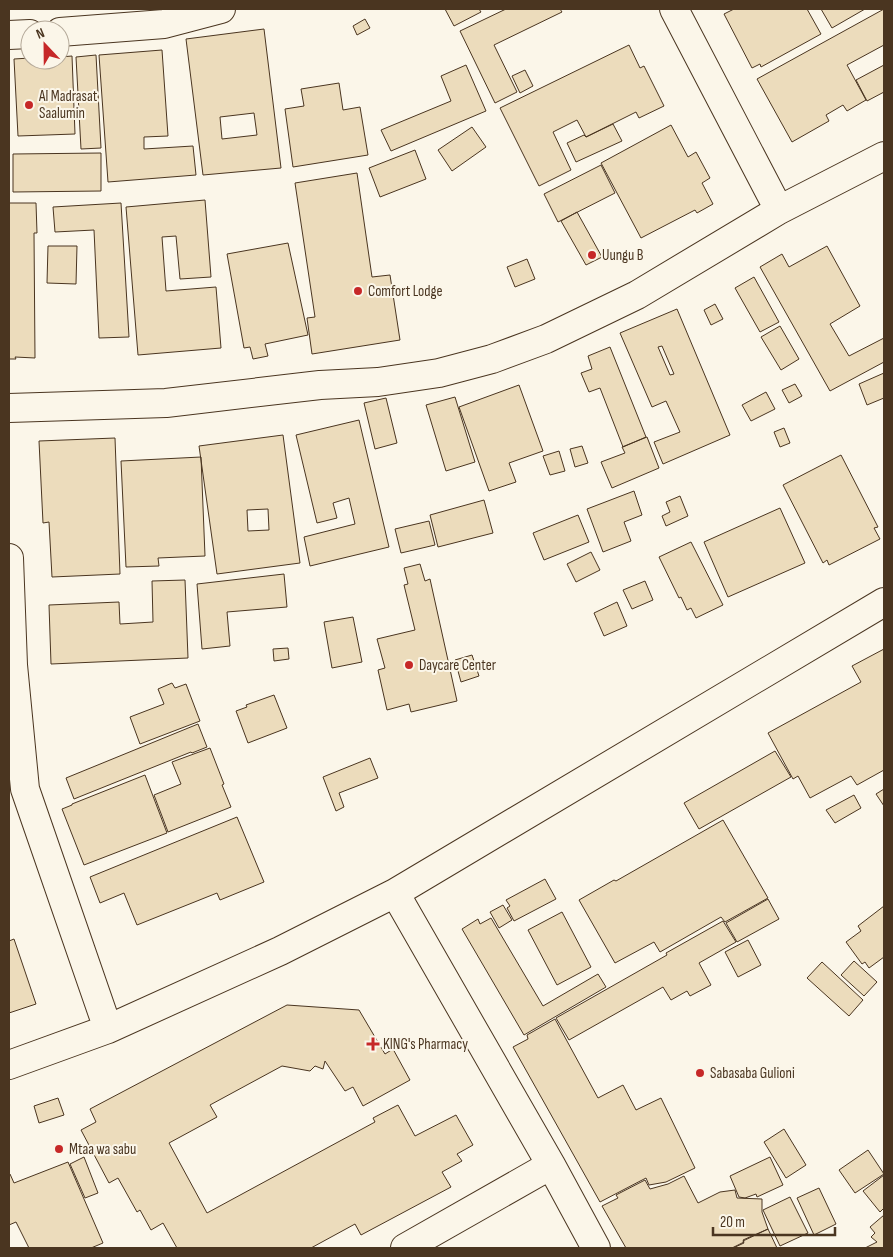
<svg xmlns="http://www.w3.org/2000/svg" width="893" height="1257" viewBox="0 0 893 1257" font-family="'Sofia Sans Condensed',sans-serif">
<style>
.building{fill:#ecdcbc;stroke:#4a3520;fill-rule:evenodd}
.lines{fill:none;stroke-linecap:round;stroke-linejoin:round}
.street-casing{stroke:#4a3520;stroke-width:30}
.street{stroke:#fbf6e9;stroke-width:28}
.poi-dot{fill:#c62828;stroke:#fbf6e9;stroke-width:2}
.labels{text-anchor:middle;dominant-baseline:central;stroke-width:4;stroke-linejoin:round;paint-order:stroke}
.poi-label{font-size:15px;fill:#4a3520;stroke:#fbf6e9;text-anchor:start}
</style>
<rect width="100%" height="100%" fill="#fbf6e9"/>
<path class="building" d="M445 9H479L481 12 454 26Z
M506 9H560L562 12 494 45 517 92 495 103 460 31Z
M734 9H807L821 34 761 67 760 64 752 68 724 14Z
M821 9H865L832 28Z
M884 9V45L847 65 866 100 847 111 843 105 826 115 829 121 792 142 757 79Z
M365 19 370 28 357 35 353 26Z
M264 29 281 168 203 175 186 39ZM254 113 257 135 222 139 220 117Z
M629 45 640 68 644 66 664 106 639 118 636 112 586 137 577 120 553 132 571 170 539 186 500 108Z
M162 50 168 136 144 137V149L193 146 196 175 108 182 99 55Z
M96 55 101 148 81 149 76 57Z
M72 56 75 134 18 136 14 59 30 58V60H60V57Z
M466 65 486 111 391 151 381 130 451 101 441 76Z
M884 65V92L867 101 856 80Z
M525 70 533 86 520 93 512 76Z
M339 83 343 110 360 107 368 155 293 167 285 109 304 106 301 89Z
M613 124 622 141 576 162 567 143 584 135 586 137Z
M671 125 688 157 696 152 710 178 702 183 713 204 697 213 695 210 641 238 601 163Z
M472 127 486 147 452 171 438 150Z
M415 150 426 179 380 197 369 168Z
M101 153V191L13 192V154Z
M601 165 615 193 558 222 544 194Z
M357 173 372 277 390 275 400 340 312 354 307 318 315 317 295 183Z
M205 200 211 277 180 279 176 236 162 237 166 291 216 287 221 348 138 355 126 207Z
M9 203H36L37 233H34L35 358 15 357 16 359H9Z
M121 203 129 337 99 338 94 230 55 232 53 207Z
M577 212 602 257 586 265 561 221Z
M288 243 308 335 265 344 268 356 253 359 250 347 244 348 227 254Z
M48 246H77L76 284 47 283Z
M827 246 860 306 830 324 849 356 884 338V362L830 391 760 267 782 254 789 267Z
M527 259 535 279 515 287 507 267Z
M754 277 779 322 760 332 735 288Z
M715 304 723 319 711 325 704 310Z
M677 309 730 435 663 464 654 442 680 432 666 401 652 407 620 333ZM662 346 674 374 670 375 658 347Z
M780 326 799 359 781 370 761 337Z
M610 347 646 437 623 447 600 388 589 392 581 373 592 369 588 356Z
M884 373V399V398L867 405 859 384Z
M795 384 802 396 789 403 782 390Z
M519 385 543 451 509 463 516 482 489 491 459 407Z
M766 392 775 409 751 421 742 405Z
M455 397 475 462 446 471 426 405Z
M386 398 397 443 375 449 364 403Z
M359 420 389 547 310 566 304 537 355 524 349 498 333 503 337 518 317 523 296 435Z
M784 428 790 443 780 447 774 432Z
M283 435 300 563 217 574 199 446ZM268 509 269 530 248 531 247 510Z
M647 437 659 468 612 488 601 462 625 453 622 447Z
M115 438 120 574 52 577 49 522 43 523 39 441Z
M582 446 588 463 575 467 570 449Z
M559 451 565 471 550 475 543 456Z
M841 455 878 527 874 528 880 539 829 565 827 560 823 563 783 485Z
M201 457 205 556 158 558 159 566 126 567 121 461Z
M634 491 642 515 624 522 631 541 603 552 587 509Z
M680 496 688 516 666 526 662 516 670 512 666 502Z
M484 500 493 533 438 547 430 515Z
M780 508 805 563 728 597 704 542Z
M578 515 589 542 544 560 533 533Z
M429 521 435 545 401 553 395 529Z
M691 542 723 605 696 618 691 608 687 610 681 597 679 598 659 557Z
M591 552 600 570 576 582 567 564Z
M420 564 425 581 430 579 457 701 411 712 409 704 387 710 378 670 385 668 377 639 415 630 404 585 408 584 404 568Z
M284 574 287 607 227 612 230 646 202 649 197 584Z
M185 580 188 658 51 664 49 605 119 602 120 624 153 622 152 581Z
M645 581 653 600 632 609 623 590Z
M617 602 627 626 604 636 594 613Z
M353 617 362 662 332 668 324 622Z
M288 648 289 659 274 661 273 649Z
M884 649V770L857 785 851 776 810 798 798 776 793 779 768 733 861 682 852 666Z
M472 655 479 676 461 682 455 660Z
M172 683 175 688 186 684 200 721 140 744 130 717 164 704 158 689Z
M274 695 287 728 248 743 236 711 247 707 246 705Z
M198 724 207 747 192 753 191 752 74 799 66 778Z
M210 748 224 784 222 785 231 807 168 832 154 795 181 784 172 762Z
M775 751 791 777 699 829 684 803Z
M370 758 378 778 339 793 344 807 336 811 323 777Z
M145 775 167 833 84 865 62 809 72 805V804Z
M884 789V806L876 794Z
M854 795 861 808 835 823 826 810Z
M237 817 264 882 220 900 217 893 137 925 124 893 100 903 90 877Z
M723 820 768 898 725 922 721 917 660 952 654 942 615 963 579 900 614 880 616 881Z
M545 879 556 899 514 921 507 908 510 906 506 900Z
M768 899 779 919 737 942 726 923Z
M503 905 512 920 499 928 490 912Z
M884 906V957L869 968 865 962 862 964 846 942 861 931 858 926Z
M562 912 591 967 557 985 528 930Z
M491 918 543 1006 598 974 606 987 524 1035 462 929 478 919 480 924Z
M723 921 736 942 699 963 711 985 690 996 687 991 671 1000 663 987 569 1040 556 1018 667 955 666 953Z
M14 939 36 1004 9 1013V941Z
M748 940 761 965 738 977 725 952Z
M854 961 877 982 864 996 841 975Z
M822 962 863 1000 849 1016 807 978Z
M287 1005 359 1010 385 1054 393 1049 410 1080 363 1106 353 1087 345 1091 325 1061 323 1069 315 1066 310 1071 282 1066 210 1105 217 1117 169 1143 207 1213 375 1122 373 1118 398 1105 415 1136 456 1115 473 1145 457 1154 462 1161 442 1172 451 1187 361 1235 355 1224 311 1248H177L163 1223 151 1230 140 1210 137 1212 118 1178 109 1183 81 1130 96 1122 90 1109Z
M555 1019 598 1098 623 1085 636 1110 661 1098 695 1168 666 1182 649 1185 646 1178 600 1202 513 1047 528 1039 527 1035Z
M58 1098 64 1115 39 1123 34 1106Z
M784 1129 806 1165 786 1178 764 1142Z
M868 1150 884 1174 855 1193 839 1170Z
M84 1157 98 1193 85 1198 70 1164Z
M770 1157 783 1185 757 1197 756 1194 745 1198 739 1197 730 1176Z
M68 1162 103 1243 91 1248H29L16 1222 9 1225V1175L10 1174 14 1183Z
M884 1175V1208L880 1212 863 1191Z
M684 1176 698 1203 720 1192 735 1190 737 1198 762 1199V1212L768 1229 743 1240 744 1242 732 1248H626L602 1206 618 1198 616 1195 645 1180 650 1189 668 1184Z
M819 1188 836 1224 814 1235 797 1198Z
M790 1197 808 1233 780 1246 763 1210Z
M884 1215V1248H865L877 1242 871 1237 875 1233 870 1227Z
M768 1229 777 1248H733L744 1243 743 1241Z"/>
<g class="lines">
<defs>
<path id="street" d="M674 9 779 210
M60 32 164 24 221 9
M9 35 30 34
M9 408 166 403 320 385 378 382 439 373 492 359 546 339 637 295 779 210 884 156
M9 558 13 665 25 789 108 1029
M395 893 551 1165 596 1248
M9 1065 108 1029 280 951 395 893 884 602
M405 1248 551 1165"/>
</defs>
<use href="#street" class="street-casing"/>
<use href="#street" class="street"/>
</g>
<g class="poi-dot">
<circle cx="29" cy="105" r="5"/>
<circle cx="592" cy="255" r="5"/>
<circle cx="358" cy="291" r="5"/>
<circle cx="409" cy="665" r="5"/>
<path d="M370.5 1036.5h5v5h5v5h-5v5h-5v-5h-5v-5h5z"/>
<circle cx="700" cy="1073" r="5"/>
<circle cx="59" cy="1149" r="5"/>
</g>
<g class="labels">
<g class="poi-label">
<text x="39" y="96">Al Madrasat<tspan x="39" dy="17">Saalumin</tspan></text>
<text x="602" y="255">Uungu B</text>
<text x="368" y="291">Comfort Lodge</text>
<text x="419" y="665">Daycare Center</text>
<text x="383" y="1044">KING's Pharmacy</text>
<text x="710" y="1073">Sabasaba Gulioni</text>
<text x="69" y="1149">Mtaa wa sabu</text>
</g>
</g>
<rect width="893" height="1257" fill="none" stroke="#4a3520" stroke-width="20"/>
<g transform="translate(45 45) rotate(338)"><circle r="24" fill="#fbf6e9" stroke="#b4a999"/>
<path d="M0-4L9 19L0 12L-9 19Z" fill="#c62828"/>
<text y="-8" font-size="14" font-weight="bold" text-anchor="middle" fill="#4a3520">N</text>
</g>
<path d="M713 1227v8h122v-8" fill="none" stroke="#4a3520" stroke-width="2.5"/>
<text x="720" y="1227" font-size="15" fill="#4a3520" stroke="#fbf6e9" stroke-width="4" paint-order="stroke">20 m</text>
</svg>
